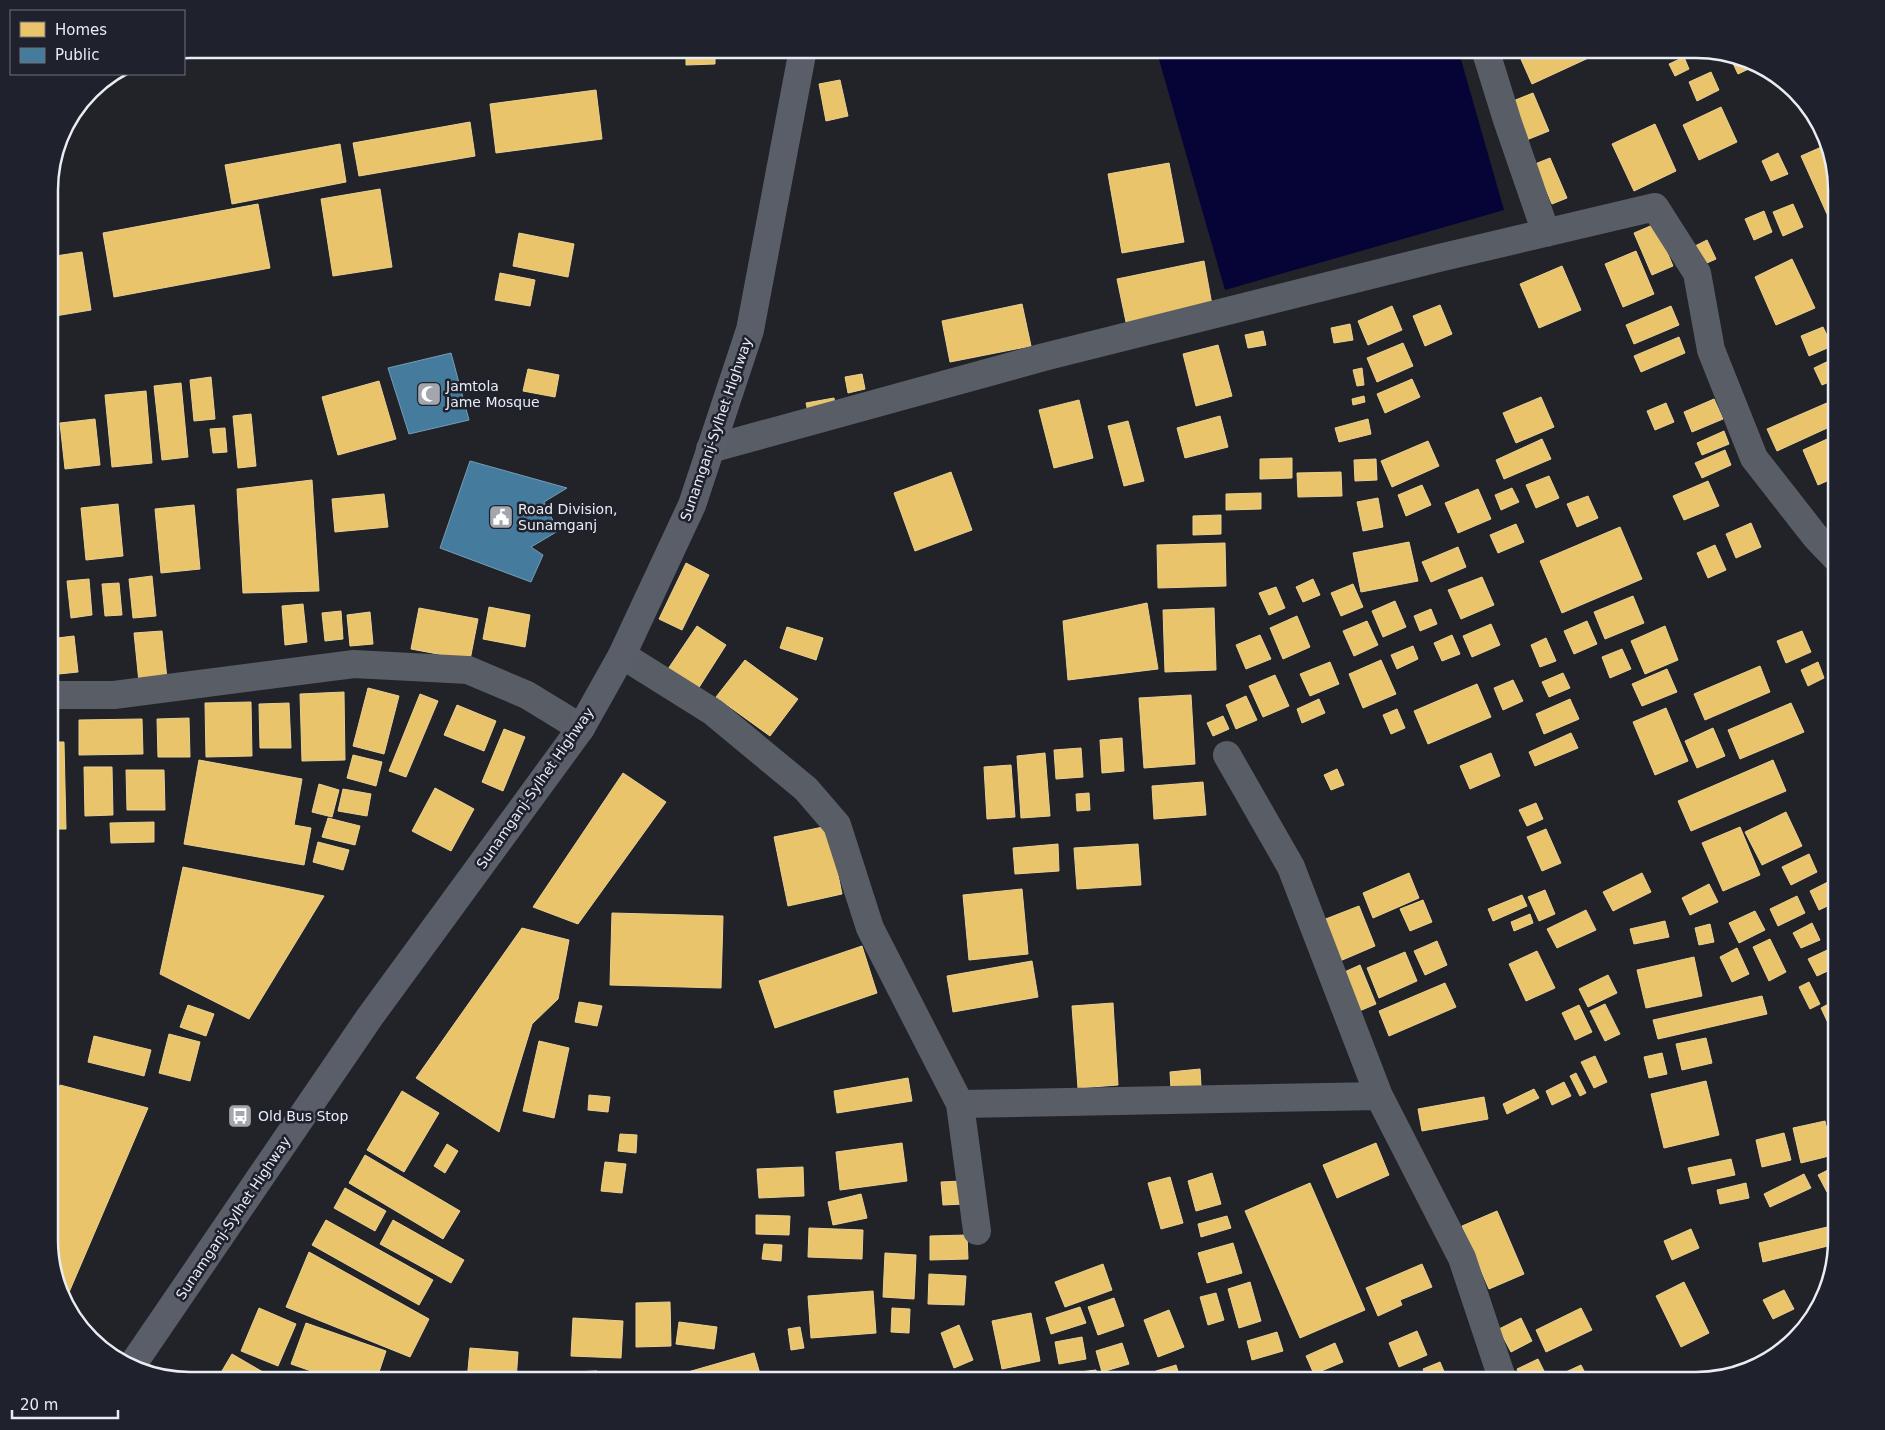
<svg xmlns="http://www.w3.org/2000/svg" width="1885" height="1430" viewBox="0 0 1885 1430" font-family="'DejaVu Sans',sans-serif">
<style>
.water{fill:#060336}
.homes{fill:#e9c46a;stroke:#e9d093}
.public{fill:#457b9d;stroke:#769db6}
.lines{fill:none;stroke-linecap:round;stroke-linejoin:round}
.minor{stroke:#595d66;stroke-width:28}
.primary{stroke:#5a5e69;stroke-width:28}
.labels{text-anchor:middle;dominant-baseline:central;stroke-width:5;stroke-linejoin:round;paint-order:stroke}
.poi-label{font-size:14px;fill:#e9ecf2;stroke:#1f222c;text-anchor:start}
.street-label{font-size:14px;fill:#e9ecf2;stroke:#1f222c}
.rim{fill:none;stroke:#e9ecf2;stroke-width:2.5}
</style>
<rect width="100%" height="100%" fill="#222329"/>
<path class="water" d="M1156 49H1458L1504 210 1225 290Z"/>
<path class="homes" d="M686 49H715V64L686 65Z
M1537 49H1608L1532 84 1520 57Z
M1735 55 1741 56 1754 63 1755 66 1738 74 1730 57Z
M1684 57 1689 69 1675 76 1669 64Z
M1711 72 1719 90 1697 101 1689 82Z
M840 80 848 116 826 121 819 84Z
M596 90 602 139 496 153 490 104Z
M1533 93 1549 131 1524 141 1508 103Z
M1721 107 1737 142 1699 160 1683 125Z
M470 122 475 156 359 176 353 143Z
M1655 124 1676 171 1634 191 1612 144Z
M340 144 346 182 232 204 225 165Z
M1826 145 1836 189V210L1827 214 1801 156Z
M1778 153 1788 174 1771 181 1762 161Z
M1550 158 1567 198 1552 204 1535 164Z
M1169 163 1184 242 1122 253 1108 174Z
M380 189 392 267 333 276 321 199Z
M258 204 270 268 114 297 103 233Z
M1793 204 1803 227 1783 236 1773 212Z
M1764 211 1772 232 1754 240 1745 219Z
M1655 224 1673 266 1652 275 1634 233Z
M519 233 574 244 568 277 513 266Z
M1707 240 1716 259 1700 266 1691 248Z
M1636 251 1654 294 1623 307 1605 264Z
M82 252 91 310 49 317V257Z
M1792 259 1815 308 1776 325 1755 277Z
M1204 261 1212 305 1126 322 1117 279Z
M1562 266 1581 310 1539 328 1520 284Z
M500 273 535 280 530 306 495 300Z
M1022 304 1031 346 950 362 942 321Z
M1440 305 1452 334 1425 346 1413 316Z
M1392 306 1402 330 1368 345 1358 321Z
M1671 306 1679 325 1634 344 1626 325Z
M1350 324 1353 340 1334 343 1331 328Z
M1823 327 1832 346 1809 356 1801 336Z
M1263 331 1266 345 1248 348 1245 335Z
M1679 337 1685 353 1641 372 1634 356Z
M1403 343 1413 366 1377 382 1367 358Z
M1218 345 1232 396 1196 406 1183 354Z
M1835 358 1836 379 1822 385 1814 368Z
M1362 368 1364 385 1357 386 1353 370Z
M528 369 559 375 555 397 523 391Z
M862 374 865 389 848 393 845 377Z
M211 377 215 419 194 421 190 380Z
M1412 379 1420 397 1385 413 1377 394Z
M379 381 396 439 338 455 322 397Z
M181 383 188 457 162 460 154 386Z
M146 391 152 463 112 467 105 395Z
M1364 396 1365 402 1353 405 1352 399Z
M1541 397 1554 427 1516 443 1503 413Z
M834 398 836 411 809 416 806 403Z
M1714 399 1723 419 1692 432 1684 412Z
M1836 399V424L1777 451 1767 429Z
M1079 400 1093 458 1054 468 1039 410Z
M1666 403 1674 422 1655 430 1647 411Z
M251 414 256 466 238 468 233 416Z
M1220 416 1228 447 1185 458 1177 428Z
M95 419 100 465 65 469 60 423Z
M1368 419 1371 434 1339 442 1335 428Z
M1128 421 1144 481 1124 486 1108 426Z
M225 428 227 452 213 453 210 429Z
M1724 431 1729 444 1702 455 1697 443Z
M1836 435V477L1818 485 1803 450Z
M1542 439 1551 459 1504 479 1496 460Z
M1428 441 1439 466 1392 487 1381 461Z
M1725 450 1731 465 1702 478 1695 463Z
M1292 458V478L1260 479V459Z
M1376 459 1377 480 1355 481 1354 460Z
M951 472 972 530 915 551 894 493Z
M1341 472 1342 496 1298 497 1297 473Z
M1549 476 1559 498 1536 508 1526 485Z
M312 480 319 591 243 593 237 489Z
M1708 481 1719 506 1684 520 1673 496Z
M1422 485 1431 505 1406 516 1398 495Z
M1512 488 1519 502 1501 510 1495 495Z
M1478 489 1491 519 1458 533 1445 503Z
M1261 493V509L1226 510V494Z
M384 494 388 527 335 532 332 499Z
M1588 496 1598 518 1577 527 1567 504Z
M1378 498 1383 527 1363 531 1357 502Z
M118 504 123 556 86 560 81 508Z
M194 505 200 569 161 573 155 509Z
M1221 515V534L1193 535V516Z
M1751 523 1761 547 1736 558 1726 534Z
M1516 524 1524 542 1498 553 1490 535Z
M1620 527 1642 579 1562 613 1540 561Z
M1409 542 1418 581 1361 592 1353 553Z
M1225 543 1226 586 1158 588 1157 545Z
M1715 545 1726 570 1708 578 1697 553Z
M1458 547 1466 567 1431 582 1422 562Z
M686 563 709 575 682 630 659 619Z
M152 576 156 616 133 618 129 579Z
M1482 577 1494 605 1461 619 1448 590Z
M89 579 92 615 71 618 67 581Z
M1313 579 1320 595 1303 602 1296 587Z
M54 581 56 603H49V582Z
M119 583 122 615 105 616 102 584Z
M1353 584 1363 607 1341 616 1331 593Z
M1276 587 1285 608 1269 615 1259 593Z
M1633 596 1644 623 1605 639 1594 612Z
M1395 601 1406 627 1383 637 1372 611Z
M1147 603 1158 669 1068 680 1063 621Z
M303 604 307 642 285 645 282 606Z
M489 607 530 615 525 647 483 639Z
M419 608 478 619 470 660 411 649Z
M1214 608 1216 670 1165 672 1163 610Z
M1431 609 1437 624 1420 631 1414 616Z
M341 611 343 639 325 641 322 613Z
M370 612 373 644 350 646 347 615Z
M1297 616 1310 647 1283 659 1270 628Z
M1367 621 1378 645 1354 656 1343 631Z
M1587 621 1597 644 1574 654 1564 631Z
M1491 624 1500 645 1472 657 1463 636Z
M697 626 726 645 698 689 668 669Z
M1665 626 1678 660 1645 674 1631 641Z
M787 627 823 638 816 660 780 648Z
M162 631 167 679 139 682 134 633Z
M1802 631 1811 652 1786 663 1777 641Z
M1260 635 1271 659 1246 669 1236 645Z
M1452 635 1460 654 1442 661 1434 643Z
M74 636 78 672 49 675V639Z
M1546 638 1556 661 1540 667 1531 645Z
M1413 646 1418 659 1397 669 1391 655Z
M1622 649 1631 669 1610 678 1602 657Z
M745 660 798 699 770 736 716 697Z
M1381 660 1396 694 1363 708 1349 674Z
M1330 662 1339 684 1310 696 1300 674Z
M1818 662 1824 678 1808 686 1801 670Z
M1760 666 1770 692 1705 720 1694 694Z
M1667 669 1677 692 1642 706 1632 684Z
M1563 673 1570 688 1549 697 1542 682Z
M1275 675 1289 706 1263 717 1249 686Z
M1513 680 1523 701 1503 710 1494 688Z
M1477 684 1491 717 1428 744 1414 711Z
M368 688 399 696 384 754 353 746Z
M344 692 345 760 302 761 300 694Z
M420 694 438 701 406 777 389 771Z
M1191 695 1195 764 1144 768 1139 698Z
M1246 696 1257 720 1236 729 1226 705Z
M1319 699 1325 713 1302 723 1297 709Z
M1570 699 1579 719 1544 734 1536 714Z
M251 702 252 756 206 757 205 703Z
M289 703 291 748H260L259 704Z
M1791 703 1804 732 1740 759 1728 730Z
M457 705 496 721 484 751 444 735Z
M1666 708 1688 761 1655 775 1633 722Z
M1397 709 1405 728 1391 734 1383 715Z
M1223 716 1229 729 1213 736 1207 723Z
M189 718 190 757H158L157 719Z
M142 719 143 754 79 755V720Z
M1713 728 1725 756 1697 768 1685 741Z
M504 729 525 737 503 791 482 782Z
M1571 733 1578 748 1535 766 1529 752Z
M1122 738 1124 771 1102 773 1100 740Z
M49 742H64L66 829H49Z
M1081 748 1083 777 1056 779 1054 750Z
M1045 753 1050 816 1021 818 1017 756Z
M1491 753 1500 776 1470 789 1460 766Z
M353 755 382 762 376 786 347 778Z
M199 760 302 779 294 825 311 828 304 865 184 844Z
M1773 760 1786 791 1691 831 1678 801Z
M1011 765 1015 817 987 819 984 767Z
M84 767H112L113 815 85 816Z
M1337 769 1344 785 1331 790 1324 775Z
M126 770H164L165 810H127Z
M623 773 666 802 578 924 533 907Z
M1203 782 1206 815 1154 819 1152 786Z
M319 784 339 790 332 817 312 812Z
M435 788 474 809 451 851 412 831Z
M343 789 371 794 367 816 338 811Z
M1089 793 1090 810 1077 811 1076 794Z
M1536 803 1543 819 1527 826 1519 810Z
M1786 812 1802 846 1762 865 1745 832Z
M328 818 360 826 355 845 322 837Z
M154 822V842L111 843 110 823Z
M828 826 842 894 788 906 774 837Z
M1740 827 1760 875 1723 891 1702 843Z
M1546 829 1561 863 1542 871 1527 837Z
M318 842 349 850 343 870 313 862Z
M1058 844 1059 871 1015 874 1013 848Z
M1138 844 1141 885 1077 889 1074 848Z
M1809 854 1817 872 1791 885 1782 867Z
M183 867 324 896 249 1019 160 974Z
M1409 873 1419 898 1373 918 1363 893Z
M1642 873 1651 892 1613 911 1603 892Z
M1836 878V902L1819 910 1810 891Z
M1709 884 1718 902 1690 915 1682 898Z
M1022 889 1028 954 969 960 963 895Z
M1545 890 1555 914 1539 921 1528 897Z
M1522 895 1527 906 1493 921 1488 909Z
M1797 896 1805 913 1778 926 1770 909Z
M1423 900 1432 922 1410 931 1400 909Z
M1359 906 1375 946 1340 961 1323 920Z
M1586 910 1596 930 1557 948 1547 929Z
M1755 911 1765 930 1739 943 1729 923Z
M612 913 723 916 721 988 610 985Z
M1530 914 1533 923 1514 931 1511 922Z
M1665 921 1669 937 1634 944 1630 929Z
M1812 923 1820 940 1801 948 1793 933Z
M1710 924 1714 942 1699 945 1695 928Z
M522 928 569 940 558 999 532 1024 499 1132 416 1078Z
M1770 939 1786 972 1769 981 1753 947Z
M1437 941 1447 965 1425 975 1414 951Z
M862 946 877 993 775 1028 759 981Z
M1836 946V967L1817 976 1808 959Z
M1737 948 1749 974 1732 982 1720 957Z
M1537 951 1555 988 1526 1001 1509 964Z
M1405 952 1417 981 1379 998 1367 968Z
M1694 957 1702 996 1646 1008 1637 970Z
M1032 961 1038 997 953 1012 947 976Z
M1360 965 1376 1004 1357 1012 1340 974Z
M1608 975 1617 993 1588 1007 1579 989Z
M1809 982 1820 1004 1810 1009 1799 987Z
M1445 983 1456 1007 1389 1036 1379 1011Z
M1762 996 1767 1014 1658 1039 1653 1020Z
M1836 1000V1021L1829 1025 1821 1008Z
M579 1002 602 1006 597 1026 575 1022Z
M1113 1003 1118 1085 1078 1088 1072 1006Z
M1605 1004 1620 1034 1605 1041 1590 1011Z
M188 1005 214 1014 206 1036 180 1027Z
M1579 1005 1592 1032 1575 1040 1562 1013Z
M169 1034 200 1042 190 1081 159 1073Z
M94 1036 151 1050 144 1076 88 1062Z
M1706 1038 1712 1063 1682 1070 1676 1044Z
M539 1041 569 1048 554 1118 523 1111Z
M1662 1053 1667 1074 1649 1078 1644 1057Z
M1595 1056 1607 1082 1594 1088 1581 1062Z
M1200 1069 1201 1086 1171 1089 1170 1072Z
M1576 1073 1586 1093 1580 1096 1570 1076Z
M908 1078 912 1101 837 1113 834 1091Z
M1706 1081 1719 1135 1664 1148 1651 1094Z
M1564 1082 1571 1096 1552 1105 1546 1091Z
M60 1085 148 1108 64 1304 49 1250V1125Z
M1534 1089 1539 1098 1507 1114 1503 1104Z
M402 1091 439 1113 404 1172 367 1150Z
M589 1095 610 1097 608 1112 588 1110Z
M1484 1097 1488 1119 1422 1131 1418 1109Z
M1825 1121 1833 1155 1801 1163 1793 1128Z
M1784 1133 1791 1160 1762 1167 1756 1140Z
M620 1134 637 1135 636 1153 618 1151Z
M902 1143 907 1181 840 1190 836 1152Z
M1376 1143 1389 1175 1337 1198 1323 1165Z
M447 1144 458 1151 445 1173 434 1166Z
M365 1155 460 1211 443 1239 349 1183Z
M1731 1159 1735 1175 1692 1184 1688 1168Z
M605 1162 626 1164 622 1193 601 1191Z
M1836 1166V1187L1827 1192 1818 1175Z
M803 1167 804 1196 759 1198 757 1169Z
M1212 1173 1221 1204 1196 1211 1188 1181Z
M1804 1174 1811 1188 1770 1207 1764 1194Z
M1170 1177 1183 1223 1161 1229 1148 1183Z
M962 1181 964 1204 943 1205 941 1182Z
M1310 1183 1365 1310 1300 1338 1245 1211Z
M1746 1183 1749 1198 1720 1204 1717 1190Z
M345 1188 386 1211 375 1231 334 1208Z
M861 1194 867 1218 833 1225 828 1202Z
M1497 1211 1524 1274 1489 1289 1462 1226Z
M756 1215 790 1216 789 1235 756 1234Z
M1227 1216 1231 1228 1201 1237 1198 1224Z
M326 1220 433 1280 419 1305 312 1245Z
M393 1220 464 1260 451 1283 380 1244Z
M1836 1225V1244L1763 1262 1759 1243Z
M809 1228 863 1230 862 1259 808 1257Z
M1691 1229 1699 1248 1672 1260 1664 1241Z
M967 1235 968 1259 930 1260V1236Z
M1233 1243 1242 1273 1207 1283 1198 1253Z
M764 1244 782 1245 781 1261 762 1259Z
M309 1252 429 1319 410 1357 286 1307Z
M885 1253 916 1255 914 1299 883 1297Z
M1103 1264 1112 1290 1065 1307 1055 1282Z
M1422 1264 1432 1287 1400 1300 1402 1305 1378 1316 1366 1288Z
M929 1274 966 1276 964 1305 928 1304Z
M1250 1282 1261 1321 1239 1328 1228 1289Z
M1684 1282 1709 1333 1681 1347 1656 1296Z
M1784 1290 1794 1309 1773 1319 1763 1300Z
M873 1291 876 1333 811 1338 808 1296Z
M1216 1293 1224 1320 1208 1325 1200 1297Z
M1114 1298 1124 1326 1098 1335 1088 1307Z
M670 1302 671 1346 636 1347V1303Z
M1080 1307 1086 1323 1051 1334 1046 1318Z
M259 1308 296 1324 278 1366 241 1351Z
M892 1308 910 1309 909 1333 891 1332Z
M1581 1308 1592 1330 1546 1352 1536 1330Z
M1169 1310 1184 1347 1158 1357 1144 1320Z
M1031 1313 1040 1361 1002 1369 992 1321Z
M573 1318 623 1321 621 1358 571 1356Z
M1521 1318 1532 1341 1511 1352 1499 1329Z
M679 1322 717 1327 714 1349 676 1344Z
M306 1323 386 1351 376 1381H340L291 1364Z
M959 1325 973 1360 954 1368 941 1333Z
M800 1327 804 1348 791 1350 788 1329Z
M1417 1331 1427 1355 1399 1367 1389 1343Z
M1277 1332 1283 1351 1252 1360 1247 1341Z
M1082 1337 1086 1359 1059 1364 1055 1342Z
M1122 1343 1129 1364 1102 1372 1096 1351Z
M1335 1343 1343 1362 1314 1374 1306 1356Z
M470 1348 518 1352 516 1381H467Z
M754 1353 762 1381H668L667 1378Z
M232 1354 268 1375 265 1381H216Z
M1538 1359 1549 1381H1523L1517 1369Z
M1440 1362 1448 1381H1428L1423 1369Z
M1176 1365 1181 1381H1156L1153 1372Z
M1581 1365 1589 1381H1557L1555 1377Z
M1096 1370 1098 1381H1050L1049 1376Z
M597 1371V1381H572V1372Z
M1147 1372 1150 1381H1129L1128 1379Z
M1414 1374 1417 1381H1398Z
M1030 1375 1032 1381H1010V1380Z"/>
<path class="public" d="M451 353 469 420 409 434 388 368Z
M470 461 567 488 544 502 558 531 531 547 543 555 531 582 440 548Z"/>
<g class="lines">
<path class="minor" d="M1485 49 1507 120 1546 233
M710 449 1044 357 1439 258 1655 207 1697 273 1711 350 1754 458 1815 536 1836 558
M622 655 713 712 806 789 837 825 870 928 960 1104 977 1231
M49 695H114L354 664 468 670 527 695 581 728
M1227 755 1291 867 1379 1096 1462 1258 1503 1381
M960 1104 1379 1096"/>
<path class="primary" d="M131 1367 369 1018 581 728 622 655 692 505 750 330 803 49"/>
</g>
<defs>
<symbol id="mosque-square" viewBox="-11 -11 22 22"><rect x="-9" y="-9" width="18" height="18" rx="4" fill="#a3a6ac" stroke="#1f222c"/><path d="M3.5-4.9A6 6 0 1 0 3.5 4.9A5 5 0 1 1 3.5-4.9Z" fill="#fff"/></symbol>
<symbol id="civic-square" viewBox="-11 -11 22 22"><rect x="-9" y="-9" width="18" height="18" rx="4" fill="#a3a6ac" stroke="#1f222c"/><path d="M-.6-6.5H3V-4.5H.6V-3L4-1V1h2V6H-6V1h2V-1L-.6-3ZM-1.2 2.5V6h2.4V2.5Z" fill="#fff"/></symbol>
<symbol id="bus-square" viewBox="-11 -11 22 22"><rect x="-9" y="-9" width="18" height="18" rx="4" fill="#a3a6ac" stroke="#1f222c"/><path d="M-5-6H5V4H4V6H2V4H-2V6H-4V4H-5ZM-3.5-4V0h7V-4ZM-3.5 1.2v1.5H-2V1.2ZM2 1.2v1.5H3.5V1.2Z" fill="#fff"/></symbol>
</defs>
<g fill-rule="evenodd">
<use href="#mosque-square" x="415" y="380" width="28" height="28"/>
<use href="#civic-square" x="487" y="503" width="28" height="28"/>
<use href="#bus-square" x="226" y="1102" width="28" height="28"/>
</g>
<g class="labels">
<g class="poi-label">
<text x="446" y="386">Jamtola<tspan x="446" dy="16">Jame Mosque</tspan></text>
<text x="518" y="509">Road Division,<tspan x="518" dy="16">Sunamganj</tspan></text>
<text x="258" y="1116">Old Bus Stop</text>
</g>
<g class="street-label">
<text transform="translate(716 429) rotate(-71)">Sunamganj-Sylhet Highway</text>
<text transform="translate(535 788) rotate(-55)">Sunamganj-Sylhet Highway</text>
<text transform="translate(233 1218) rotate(-56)">Sunamganj-Sylhet Highway</text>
</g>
</g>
<path d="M0 0H1885V1430H0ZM190 58H1696A132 132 0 0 1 1828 190V1240A132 132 0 0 1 1696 1372H190A132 132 0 0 1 58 1240V190A132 132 0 0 1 190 58Z" fill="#1f222c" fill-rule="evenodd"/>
<path class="rim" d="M190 58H1696A132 132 0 0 1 1828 190V1240A132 132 0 0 1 1696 1372H190A132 132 0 0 1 58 1240V190A132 132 0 0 1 190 58Z"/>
<rect x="10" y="10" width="175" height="65" fill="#1f222c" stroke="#70737b"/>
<rect x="20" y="22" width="25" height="15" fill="#e9c46a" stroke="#70737b"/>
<text x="55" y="35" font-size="15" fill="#e9ecf2">Homes</text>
<rect x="20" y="48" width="25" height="15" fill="#457b9d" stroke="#70737b"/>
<text x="55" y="60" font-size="15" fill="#e9ecf2">Public</text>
<path d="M12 1410v8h106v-8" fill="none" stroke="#e9ecf2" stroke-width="2.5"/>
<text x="20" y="1410" font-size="15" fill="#e9ecf2" stroke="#1f222c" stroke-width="4" paint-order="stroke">20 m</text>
</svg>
